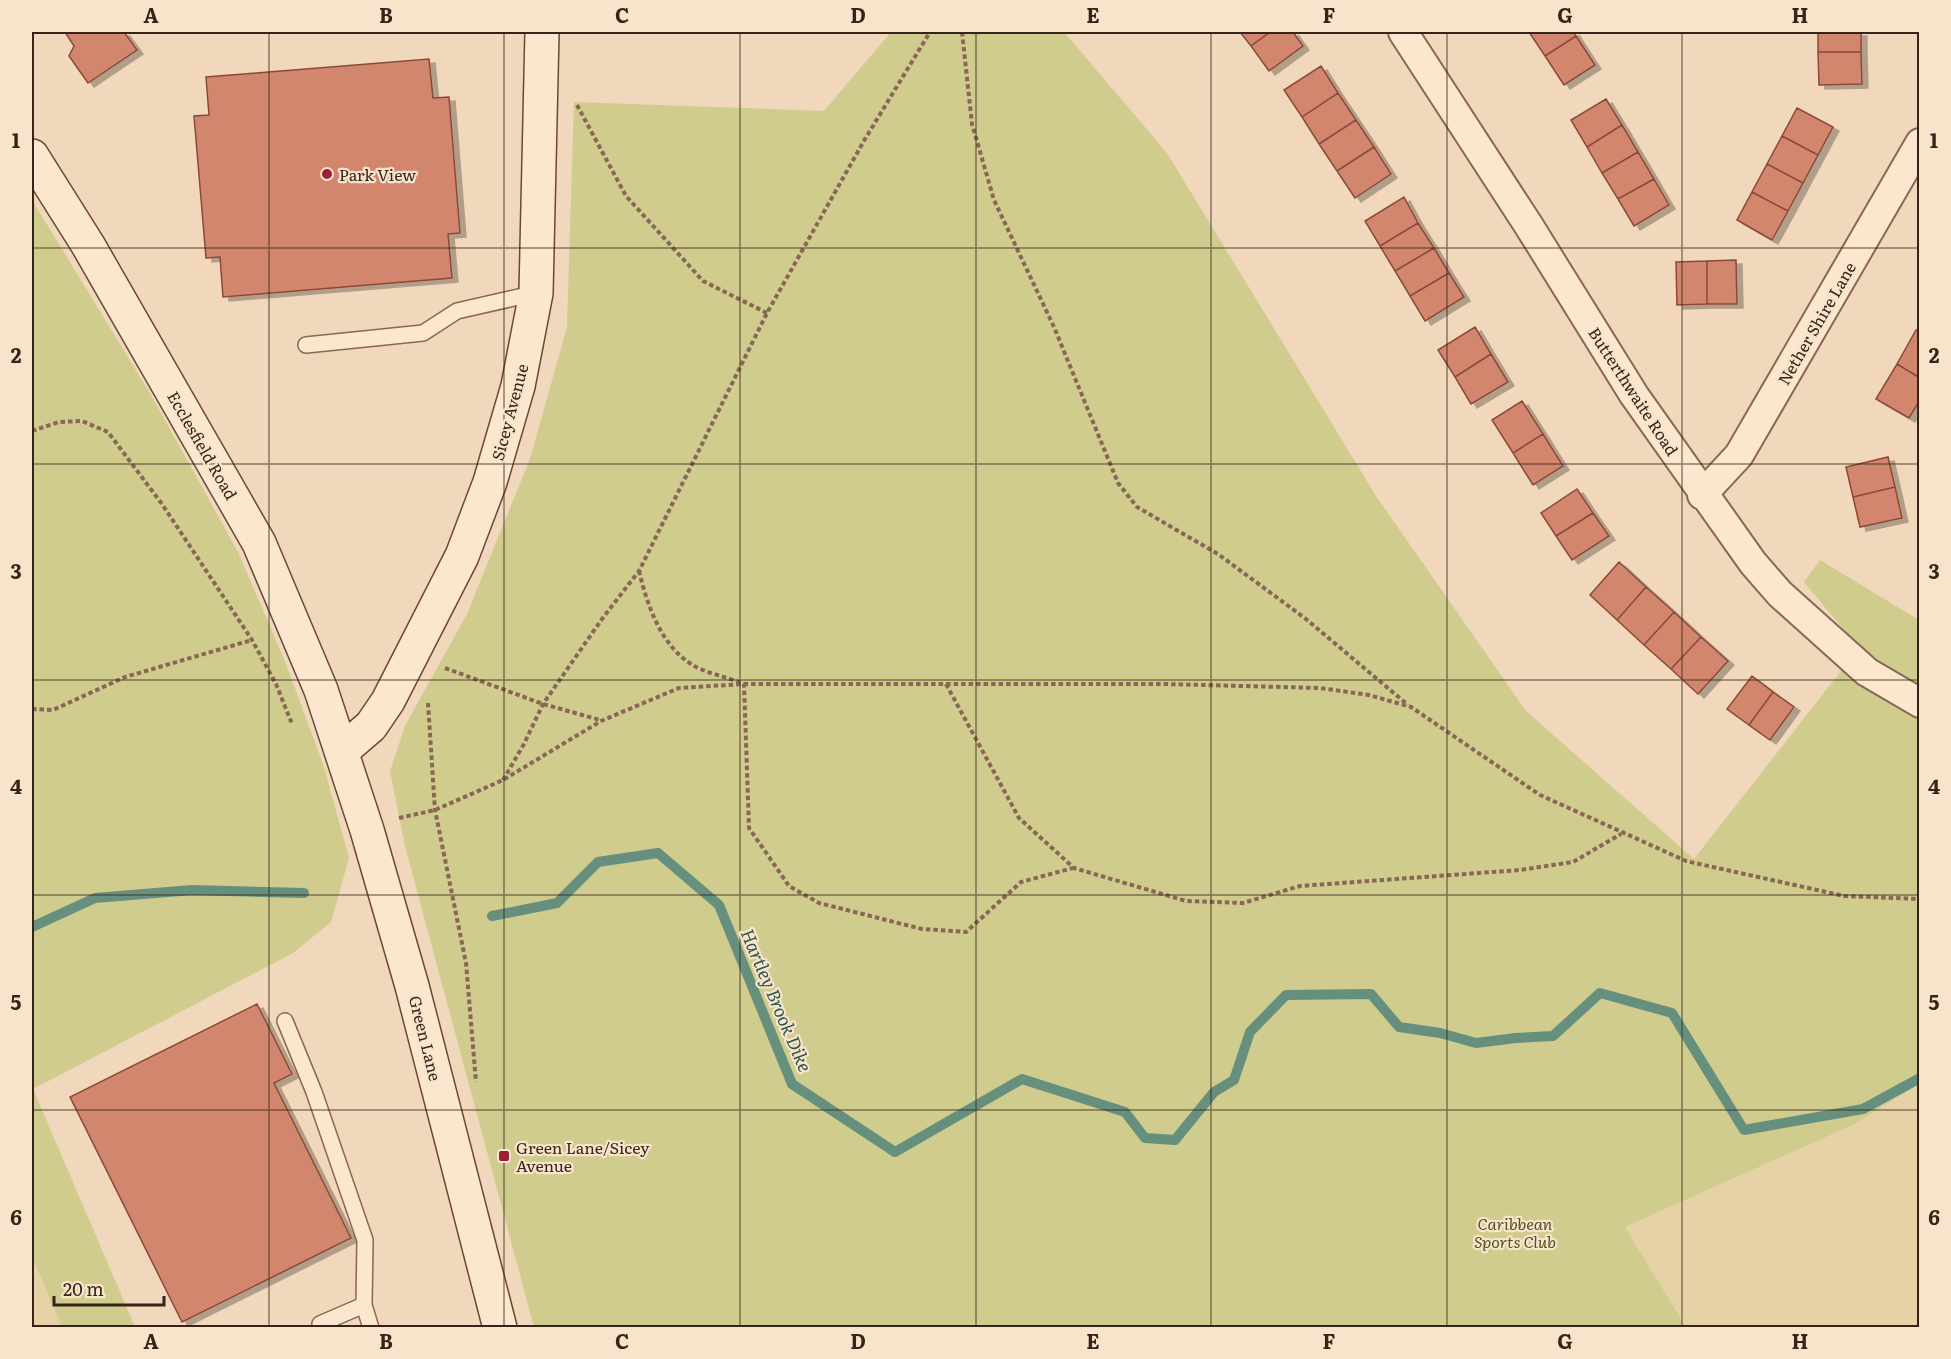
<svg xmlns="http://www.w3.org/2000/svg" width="1951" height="1359" viewBox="0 0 1951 1359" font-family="Literata,serif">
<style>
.farmland{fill:#e7d2a8}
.green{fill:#cfcc8e}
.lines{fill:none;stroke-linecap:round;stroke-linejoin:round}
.stream{stroke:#678f7e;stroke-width:10}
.building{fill:#d2866d;stroke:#8a4a38;stroke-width:1.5;filter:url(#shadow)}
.lane-casing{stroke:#896754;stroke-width:18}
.street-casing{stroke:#896754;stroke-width:32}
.secondary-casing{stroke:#6a4837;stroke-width:36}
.path{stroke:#896754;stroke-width:4;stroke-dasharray:4.5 3;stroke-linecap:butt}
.lane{stroke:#fbe6ce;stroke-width:15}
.street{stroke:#fbe6ce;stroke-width:28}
.secondary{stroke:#fbe6ce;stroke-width:33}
.grid{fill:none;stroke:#37231a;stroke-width:1.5;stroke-opacity:0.55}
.poi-dot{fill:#9c1f36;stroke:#f8e3cb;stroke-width:2}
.labels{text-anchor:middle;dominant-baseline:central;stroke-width:4.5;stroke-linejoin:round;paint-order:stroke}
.poi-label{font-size:16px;fill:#37231a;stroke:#f8e3cb;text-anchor:start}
.street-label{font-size:16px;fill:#37231a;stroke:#f8e3cb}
.park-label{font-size:16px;font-style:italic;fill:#50551f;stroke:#f8e3cb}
.water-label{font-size:18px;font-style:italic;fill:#28584c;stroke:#f8e3cb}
.neatline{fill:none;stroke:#37231a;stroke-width:2}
.grid-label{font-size:20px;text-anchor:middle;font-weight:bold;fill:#37231a}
</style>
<defs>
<filter id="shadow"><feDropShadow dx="6" dy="4" stdDeviation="0" flood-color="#0004"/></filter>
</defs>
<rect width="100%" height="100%" fill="#f1d7bb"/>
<path class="farmland" d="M1919 1084V1327H1686L1625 1227 1855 1124Z
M32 1257 62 1327H32Z"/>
<path class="green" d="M891 32H1064L1167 153 1376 496 1526 711 1694 859 1859 648 1804 582 1820 560 1919 620V1084L1855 1124 1625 1227 1686 1327H534L405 846 390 771 405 726 467 614 530 459 567 327 574 102 824 111Z
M32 200 151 395 238 552 286 664 324 767 349 858 331 922 293 953 33 1089 135 1327H62L32 1257Z"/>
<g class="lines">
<path class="stream" d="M492 916 557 903 598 862 658 853 719 905 792 1084 895 1152 1022 1079 1125 1112 1145 1138 1175 1140 1214 1092 1234 1080 1250 1032 1286 995 1371 994 1399 1027 1440 1033 1476 1043 1516 1038 1553 1036 1600 993 1672 1013 1744 1130 1863 1109 1920 1078
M32 927 95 898 192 890 304 893"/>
</g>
<path class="building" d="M65 32H124L137 50 88 83 69 56 74 46Z
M1240 32H1270L1251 46Z
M1270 32H1293L1303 46 1269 71 1251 46Z
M1529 32H1574L1576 36 1545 56Z
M1818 32H1861V52H1818Z
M1576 36 1595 65 1564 85 1545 56Z
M1818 52H1861L1862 84 1819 85Z
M429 59 433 98 449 97 460 233 448 234 452 278 223 297 220 257 206 258 194 116 209 115 206 77Z
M1321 66 1338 93 1302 117 1284 90Z
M1338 93 1356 120 1319 144 1302 117Z
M1606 99 1622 125 1587 147 1571 120Z
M1797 108 1833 127 1818 155 1782 136Z
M1356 120 1374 147 1337 171 1319 144Z
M1622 125 1638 152 1602 173 1587 147Z
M1782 136 1818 155 1803 183 1767 164Z
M1374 147 1391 174 1355 198 1337 171Z
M1638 152 1654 179 1618 199 1602 173Z
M1767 164 1803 183 1788 211 1752 192Z
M1654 179 1669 205 1634 226 1618 199Z
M1752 192 1788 211 1772 240 1737 220Z
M1404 197 1418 223 1380 246 1365 221Z
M1418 223 1434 248 1395 271 1380 246Z
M1434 248 1449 273 1410 296 1395 271Z
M1736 260 1737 304H1707V261Z
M1707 261V304L1677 305 1676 262Z
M1449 273 1464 297 1425 321 1410 296Z
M1475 327 1491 354 1455 377 1438 350Z
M1916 330 1920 331V378L1897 364Z
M1491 354 1508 382 1471 404 1455 377Z
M1897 364 1920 378V400L1909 418 1876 399Z
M1522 401 1543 434 1513 453 1492 420Z
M1543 434 1563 466 1533 485 1513 453Z
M1888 457 1895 487 1853 497 1846 467Z
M1895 487 1902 518 1860 527 1853 497Z
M1577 489 1593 513 1556 536 1541 513Z
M1593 513 1609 536 1572 560 1556 536Z
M1619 562 1646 587 1617 620 1590 595Z
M1646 587 1674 612 1644 645 1617 620Z
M1674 612 1701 637 1671 669 1644 645Z
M1701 637 1728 661 1698 694 1671 669Z
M1752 676 1773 692 1749 725 1727 709Z
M1773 692 1794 707 1770 740 1749 725Z
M257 1004 292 1074 274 1083 351 1238 182 1322 70 1097Z"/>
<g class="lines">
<defs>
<path id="lane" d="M306 345 423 333 457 311 536 293
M285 1021 314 1092 365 1240 364 1305
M320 1324 364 1305 371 1328"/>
<path id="street" d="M1403 32 1529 226 1634 395 1753 563 1780 594 1867 672 1920 703
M1702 495 1739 455 1920 143"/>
<path id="secondary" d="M32 156 88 245 259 543 321 690 367 830 412 986 500 1328
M342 751 371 726 388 701 462 556 490 482 518 386 536 293 542 32"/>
</defs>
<use href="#lane" class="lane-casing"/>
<use href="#street" class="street-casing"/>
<use href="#secondary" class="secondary-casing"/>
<path class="path" d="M962 32 972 124 994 200 1054 327 1118 483 1137 507 1218 554 1306 619 1408 705
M577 105 626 196 703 281 767 313
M32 431 59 422 82 421 108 432 162 504 252 640 276 684 292 724
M639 571C647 604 660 644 691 664 705 673 727 677 744 684L749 828 789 886 819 903 922 929 966 932 1021 882 1073 868
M445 668 543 704 600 720
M946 684 1019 818 1074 868 1186 901 1243 903 1300 886 1520 870 1573 862 1621 834
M428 703 435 810 466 963 476 1082
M32 709 53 710 125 677 252 640
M503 780 524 744 543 704 602 619 639 571 767 313 865 139 930 32
M399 818 435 810 503 780 601 721 679 688 744 684H1164L1320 688 1369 695 1411 707 1540 795 1686 861 1844 896 1920 899"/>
<use href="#lane" class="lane"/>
<use href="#street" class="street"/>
<use href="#secondary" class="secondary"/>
</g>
<path class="grid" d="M269 32V1328M504 32V1328M740 32V1328M976 32V1328M1211 32V1328M1447 32V1328M1682 32V1328M32 248H1920M32 464H1920M32 680H1920M32 895H1920M32 1110H1920"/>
<g class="poi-dot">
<circle cx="327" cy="174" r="6"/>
<rect x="498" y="1150" width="12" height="12" rx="3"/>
</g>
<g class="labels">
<g class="poi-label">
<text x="339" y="174">Park View</text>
<text x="516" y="1147">Green Lane/Sicey<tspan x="516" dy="18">Avenue</tspan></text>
</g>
<g class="street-label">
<text transform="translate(1816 323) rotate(-60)">Nether Shire Lane</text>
<text transform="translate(1634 391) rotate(57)">Butterthwaite Road</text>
<text transform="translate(509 412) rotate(-75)">Sicey Avenue</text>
<text transform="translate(203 445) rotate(60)">Ecclesfield Road</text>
<text transform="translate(426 1038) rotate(76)">Green Lane</text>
</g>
<g class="park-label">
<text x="1515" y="1223">Caribbean<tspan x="1515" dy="18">Sports Club</tspan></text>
</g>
<g class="water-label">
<text transform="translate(777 1000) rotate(67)">Hartley Brook Dike</text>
</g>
</g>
<rect width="1951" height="1359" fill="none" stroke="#f8e3cb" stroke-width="66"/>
<path d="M54 1296v9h110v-9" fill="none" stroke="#37231a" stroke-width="3"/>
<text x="63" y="1296" font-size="18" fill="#37231a" stroke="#f8e3cb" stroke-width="4.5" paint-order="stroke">20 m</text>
<rect x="33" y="33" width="1885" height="1293" class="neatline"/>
<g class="grid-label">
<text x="151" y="23">A</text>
<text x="386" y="23">B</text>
<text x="622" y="23">C</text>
<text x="858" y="23">D</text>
<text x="1093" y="23">E</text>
<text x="1329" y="23">F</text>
<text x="1565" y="23">G</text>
<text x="1800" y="23">H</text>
<text x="16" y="148">1</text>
<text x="1934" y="148">1</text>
<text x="16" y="363">2</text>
<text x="1934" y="363">2</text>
<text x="16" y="579">3</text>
<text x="1934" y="579">3</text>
<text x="16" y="794">4</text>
<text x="1934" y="794">4</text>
<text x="16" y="1010">5</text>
<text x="1934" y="1010">5</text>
<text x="16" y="1225">6</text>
<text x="1934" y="1225">6</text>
<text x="151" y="1349">A</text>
<text x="386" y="1349">B</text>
<text x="622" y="1349">C</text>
<text x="858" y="1349">D</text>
<text x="1093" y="1349">E</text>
<text x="1329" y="1349">F</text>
<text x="1565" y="1349">G</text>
<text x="1800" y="1349">H</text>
</g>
</svg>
